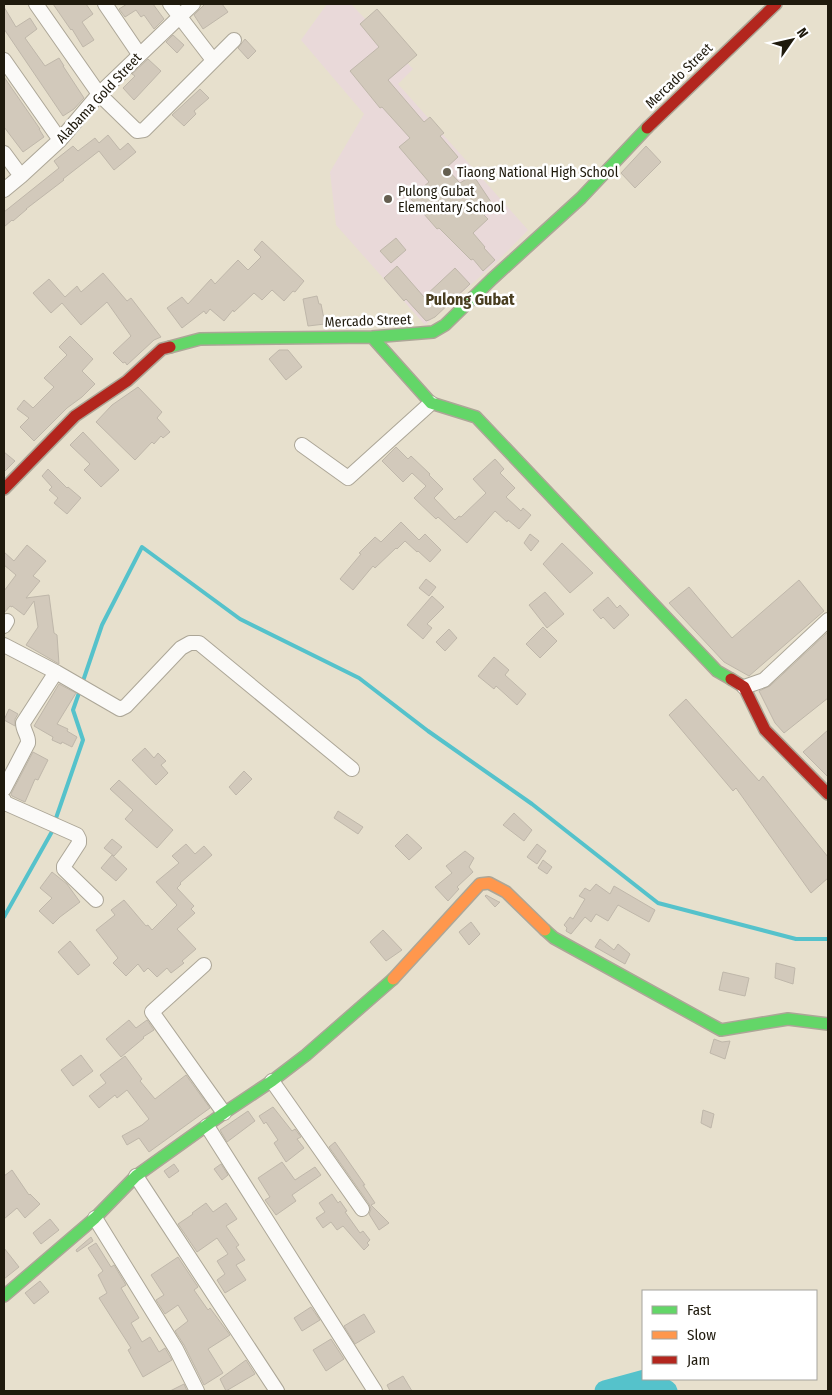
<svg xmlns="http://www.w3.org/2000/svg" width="832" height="1395" viewBox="0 0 832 1395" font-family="'Fira Sans Condensed',sans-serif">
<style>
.education{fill:#e9d9d9}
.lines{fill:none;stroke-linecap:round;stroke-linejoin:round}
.stream{stroke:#55c2cb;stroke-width:4}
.river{stroke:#55c2cb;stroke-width:21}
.building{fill:#d2c9bb;stroke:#bfb7aa}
.street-casing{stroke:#aca697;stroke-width:16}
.fast-casing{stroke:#aca697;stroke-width:14}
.slow-casing{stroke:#aca697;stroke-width:14}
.jam-casing{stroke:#aca697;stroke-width:14}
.street{stroke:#fbfaf8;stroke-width:14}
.fast{stroke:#63d668;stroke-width:11}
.slow{stroke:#ff974d;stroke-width:11}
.jam{stroke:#b3261e;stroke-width:11}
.poi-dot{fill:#655f50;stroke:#fff;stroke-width:2}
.labels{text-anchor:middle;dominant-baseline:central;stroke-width:5;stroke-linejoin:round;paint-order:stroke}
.street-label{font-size:14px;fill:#1f1a0d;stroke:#fff}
.poi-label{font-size:14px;fill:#1f1a0d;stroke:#fff;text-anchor:start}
.quarter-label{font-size:16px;font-weight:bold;fill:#493e20;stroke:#fff}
</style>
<rect width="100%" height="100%" fill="#e7e0cd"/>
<path class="education" d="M327 4H351L413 69 398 84 528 230 499 260 425 325 336 225 330 172 364 114 301 40Z"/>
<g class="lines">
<path class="stream" d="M82 684 102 625 142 547 240 619 359 678 428 731 532 804 658 903 796 939H828
M55 821 83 740 73 710 80 690
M4 917 54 828"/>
<path class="river" d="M605 1391 649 1379 667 1391"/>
</g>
<path class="building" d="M53 4H86L93 14 82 22 94 40 83 47 72 29 71 30Z
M127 4H153L164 19 154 29 144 15 141 17 136 10 125 17 119 9Z
M205 4H222L228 12 203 29 194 15Z
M4 7 16 27 30 18 37 29 25 38 45 66 59 58 64 66H63L84 98 74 109 63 116 4 29Z
M377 9 417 55 388 80 424 122 430 117 444 133 440 136 458 157 446 168 460 183 473 175 495 208 484 215 488 219 473 233 485 247 484 248 495 260 483 271 473 259 471 260 439 228 437 229 410 198 429 182 399 147 410 138 382 107 380 108 350 71 379 47 360 24Z
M173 35 184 45 177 53 166 42Z
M245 39 256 51 248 59 238 48Z
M148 59 161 71 134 100 123 88 135 76 132 74Z
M4 77 40 129H39L44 137 23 152 4 127Z
M200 89 209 98 194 111 196 114 184 126 172 115Z
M108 135 120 150 128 143 136 152 114 170 99 151 63 179 64 180 26 209H27L13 221 12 220 4 227V212L59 168 54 161 73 146 78 151 95 138 99 143Z
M646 146 661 162 635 188 621 173Z
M396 238 406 250 391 263 380 251Z
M262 241 304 281 295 292 293 291 284 301 272 290 262 300 254 293 234 312 233 310 224 321 210 309 206 314 204 311 182 328 167 308 182 297 188 304 211 279 215 284 238 260 248 270 261 257 254 250Z
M397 266 424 297 455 268 470 284 435 317 429 320 426 321 406 299 404 301 384 278Z
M103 273 127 301 131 298 161 337 154 340 127 365 125 362 123 363 113 353 131 336 107 302 81 325 62 303 51 313 33 293 49 279 65 297 77 286 81 292Z
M317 296 319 304H321L325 324 308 326 303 299Z
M70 336 93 359 82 371 95 384 82 397 67 408 34 441 20 427 29 418 17 409 24 400 33 408 54 387 44 378 67 355 59 347Z
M279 350H288L302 367 286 380 269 359Z
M138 387 162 412 157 418 170 432 163 438 161 436 154 444 152 442 135 460 96 422 112 405Z
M83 432 119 470 101 487 84 470 90 464 70 445Z
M396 447 408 459 411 456 430 474 429 475 443 489 434 498 455 520 459 516 461 517 486 493 473 479 495 459 504 469 500 473 515 488 506 497 521 511 523 508 531 515 519 529 508 520 507 522 495 511 467 543 438 517 436 519 414 498 426 486 412 473 403 482 382 461Z
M4 452 15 461 5 471 4 470Z
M48 469 67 488 68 487 81 498 67 514 54 503 58 498 49 490 52 487 42 476Z
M401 522 419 540 425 534 441 550 430 562 418 551 417 552 405 541 397 549 396 548 375 568 373 566 353 590 340 579 361 554 359 553 375 537 381 542Z
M530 534 539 541 531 551 524 543Z
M562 543 593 573 570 593 543 564Z
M27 545 46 561 33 576 40 581 26 598 49 595 54 633 57 635 59 664 26 645 38 627 34 601 24 615 12 606V607L10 606 4 613V591L16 575 4 565V552L14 561Z
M426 579 436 587 429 596 419 588Z
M799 580 824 611 749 676 724 662 669 603 689 587 732 638Z
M545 592 564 614 547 628 529 605Z
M432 596 444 607 427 624 432 628 423 639 407 625Z
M608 597 617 608 620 605 629 615 614 629 603 617 601 619 593 610Z
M543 627 557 641 540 658 526 644Z
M449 629 457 638 445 651 436 642Z
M828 632V698L784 733 775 723 759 691 770 686Z
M494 657 509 670 505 675 526 694 517 705 496 686 494 689 478 676Z
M59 684 76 693 57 724 68 729 67 731 77 737 72 747 62 742 61 744 52 740 53 737 34 726Z
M686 699 759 781 763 776 828 857V878L811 893 736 788 733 791 669 715Z
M9 709 18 714 15 719V726L4 720Z
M828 730V777L803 752Z
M145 748 154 758 158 753 166 761 161 765 168 773 156 785 132 760Z
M33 752 48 760 38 780 35 779 25 802 12 796 11 794Z
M244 771 252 779 236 795 229 787Z
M119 780 173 830 157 848 125 819 133 810 110 789Z
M338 811 363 827 358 834 334 818Z
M514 813 532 830 524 841 503 825Z
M407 834 422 848 409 860 395 846Z
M112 839 122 847 114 856 104 848Z
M186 844 195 854 204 846 212 855 180 883 181 884 177 888 194 906 191 909 195 913 177 929 196 949 182 961 184 963 171 973 167 968 157 977 148 968 144 972 138 964 126 976 113 963 118 958 96 930 115 915 111 910 124 900 146 926 148 925 152 930 177 905 156 882 179 863 172 856Z
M537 844 546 851 537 864 527 857Z
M465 851 474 858 469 867 473 872 457 887 459 889 448 901 435 887 452 873 446 866Z
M112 855 127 869 116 881 101 868Z
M543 860 552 867 547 874 538 868Z
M52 872 67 884 80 902 60 917 53 924 39 911 52 898 40 888Z
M596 884 610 894 614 886 655 910 649 922 618 905 608 921 596 914 591 922 585 917 571 934 566 931 567 928 564 925 570 917 573 919 585 899 579 896 585 888 590 891Z
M486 895 499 902H500L495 907 485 896Z
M471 922 480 934 469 945 459 932Z
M383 930 402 950 386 961 370 942Z
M600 939 614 950 618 944 630 954 625 964 595 947Z
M70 941 90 965 78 975 58 952Z
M776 963 795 968 793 984 775 978Z
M723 972 749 978 745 996 719 990Z
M129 1020 136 1028 147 1020 154 1030 143 1037 144 1038 121 1057 106 1039Z
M714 1039 722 1042 730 1041 725 1059 710 1053Z
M81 1055 93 1071 73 1086 61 1070Z
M125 1056 142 1079 140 1081 155 1099 186 1075 210 1108 149 1152 139 1138 127 1145 122 1136 142 1125 149 1119 127 1090 117 1098 115 1095 99 1108 89 1096 106 1083 100 1075Z
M273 1107 292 1131 295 1129 301 1137 297 1139 304 1148 286 1162 274 1143 278 1140 266 1122 264 1124 259 1116Z
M703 1110 714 1114 711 1128 701 1123Z
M248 1111 255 1121 227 1142 220 1130Z
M335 1142 365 1185H363L375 1203 371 1205 389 1223 379 1230 369 1214 371 1209 369 1204 329 1147Z
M282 1162 295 1180 315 1167 321 1175 292 1195 296 1201 276 1215 265 1200 270 1197 258 1178Z
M174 1164 179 1171 169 1178 164 1171Z
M221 1164 228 1175 222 1180 214 1169Z
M12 1170 29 1195 30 1194 40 1204 25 1218 17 1208 4 1219V1176Z
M332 1194 338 1203 340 1201 347 1211 345 1212 360 1233 363 1231 370 1240 367 1243 369 1245 364 1250 343 1226 337 1230 331 1222 323 1228 316 1218 325 1212 319 1203Z
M206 1203 213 1212 226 1203 237 1219 226 1226 239 1245 236 1247 245 1260 236 1265 246 1280 225 1293 217 1280 225 1274 217 1261 228 1254 217 1238 197 1252 178 1224 193 1214 192 1213Z
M50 1219 59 1230 41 1244 33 1233Z
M91 1237 93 1241 77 1252 76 1250Z
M96 1243 111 1267 114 1265 126 1285 121 1288 139 1318 131 1323 142 1342 150 1337 159 1352 165 1348 172 1360 143 1377 128 1350 131 1348 99 1298 107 1293 98 1275 103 1271 88 1248Z
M4 1248 19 1267 4 1279Z
M178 1257 198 1287 194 1290 208 1310 210 1308 230 1335 208 1349 223 1373 204 1385 184 1345 175 1331 188 1321 178 1305 165 1314 156 1300 164 1295 151 1275Z
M40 1281 49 1292 34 1304 25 1293Z
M311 1307 320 1320 302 1331 294 1318Z
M364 1314 375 1332 355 1344 344 1326Z
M331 1339 344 1359 326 1371 313 1350Z
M246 1360 255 1374 226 1391 220 1379Z
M403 1376 412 1391H390L387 1385Z
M184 1384 187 1391H170Z"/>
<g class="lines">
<defs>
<path id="street" d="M36 4 99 94 137 131 144 130 234 40
M105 4 139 54
M170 4 213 60
M4 60 60 140
M4 153 21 176
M4 190 21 176 60 140 99 94 193 4
M302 445 348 478 431 403
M4 626 7 621
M4 645 56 672 120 709 126 706 181 648 190 643H199L352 769
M744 687 764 680 828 620
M4 789 28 743C29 736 23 731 23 723L56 672
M4 800 5 803 77 835 79 839V843L64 866V869L96 900
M204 965 152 1012 224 1113
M272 1081 362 1209
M207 1126 375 1391
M136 1176 277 1391
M95 1218 176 1349 197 1391"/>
<path id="fast" d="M372 337 431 403 476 417 717 671 731 679
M170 347 200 339 372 337 433 332 445 325 492 279 581 198 647 128
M545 930 554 938 721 1030 788 1019 828 1024
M4 1296 95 1218 136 1176 224 1113 272 1081 306 1055 393 979"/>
<path id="slow" d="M393 979 480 884 489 883 506 892 545 930"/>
<path id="jam" d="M647 128 776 4
M4 489 75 416 127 381 162 349 170 347
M731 679 744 687 765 730 828 794"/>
</defs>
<use href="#street" class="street-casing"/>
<use href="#fast" class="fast-casing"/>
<use href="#slow" class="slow-casing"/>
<use href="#jam" class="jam-casing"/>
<use href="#street" class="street"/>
<use href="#fast" class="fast"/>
<use href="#slow" class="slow"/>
<use href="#jam" class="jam"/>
</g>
<g class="poi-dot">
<circle cx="447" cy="172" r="5"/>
<circle cx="388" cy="199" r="5"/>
</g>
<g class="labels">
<g class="street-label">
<text transform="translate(679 76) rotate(-44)">Mercado Street</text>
<text transform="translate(99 98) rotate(-47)">Alabama Gold Street</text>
<text transform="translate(368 321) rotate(-2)">Mercado Street</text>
</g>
<g class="poi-label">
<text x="457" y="172">Tiaong National High School</text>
<text x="398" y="191">Pulong Gubat<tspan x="398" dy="16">Elementary School</tspan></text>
</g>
<g class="quarter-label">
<text x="470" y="299">Pulong Gubat</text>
</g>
</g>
<rect width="832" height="1395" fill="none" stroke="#1f1a0d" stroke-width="10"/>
<rect x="642" y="1290" width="175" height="90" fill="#ffffff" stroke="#a5a39e"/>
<rect x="652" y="1306" width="25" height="8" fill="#63d668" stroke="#a5a39e"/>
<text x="687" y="1315" font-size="15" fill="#1f1a0d">Fast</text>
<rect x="652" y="1331" width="25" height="8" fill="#ff974d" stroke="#a5a39e"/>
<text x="687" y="1340" font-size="15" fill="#1f1a0d">Slow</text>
<rect x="652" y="1356" width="25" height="8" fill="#b3261e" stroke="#a5a39e"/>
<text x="687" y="1365" font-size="15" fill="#1f1a0d">Jam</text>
<g transform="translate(792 40) rotate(56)" stroke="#ffffff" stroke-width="4" paint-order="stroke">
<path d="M0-4L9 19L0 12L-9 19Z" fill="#1f1a0d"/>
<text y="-8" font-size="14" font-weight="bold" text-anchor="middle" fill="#1f1a0d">N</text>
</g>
</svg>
